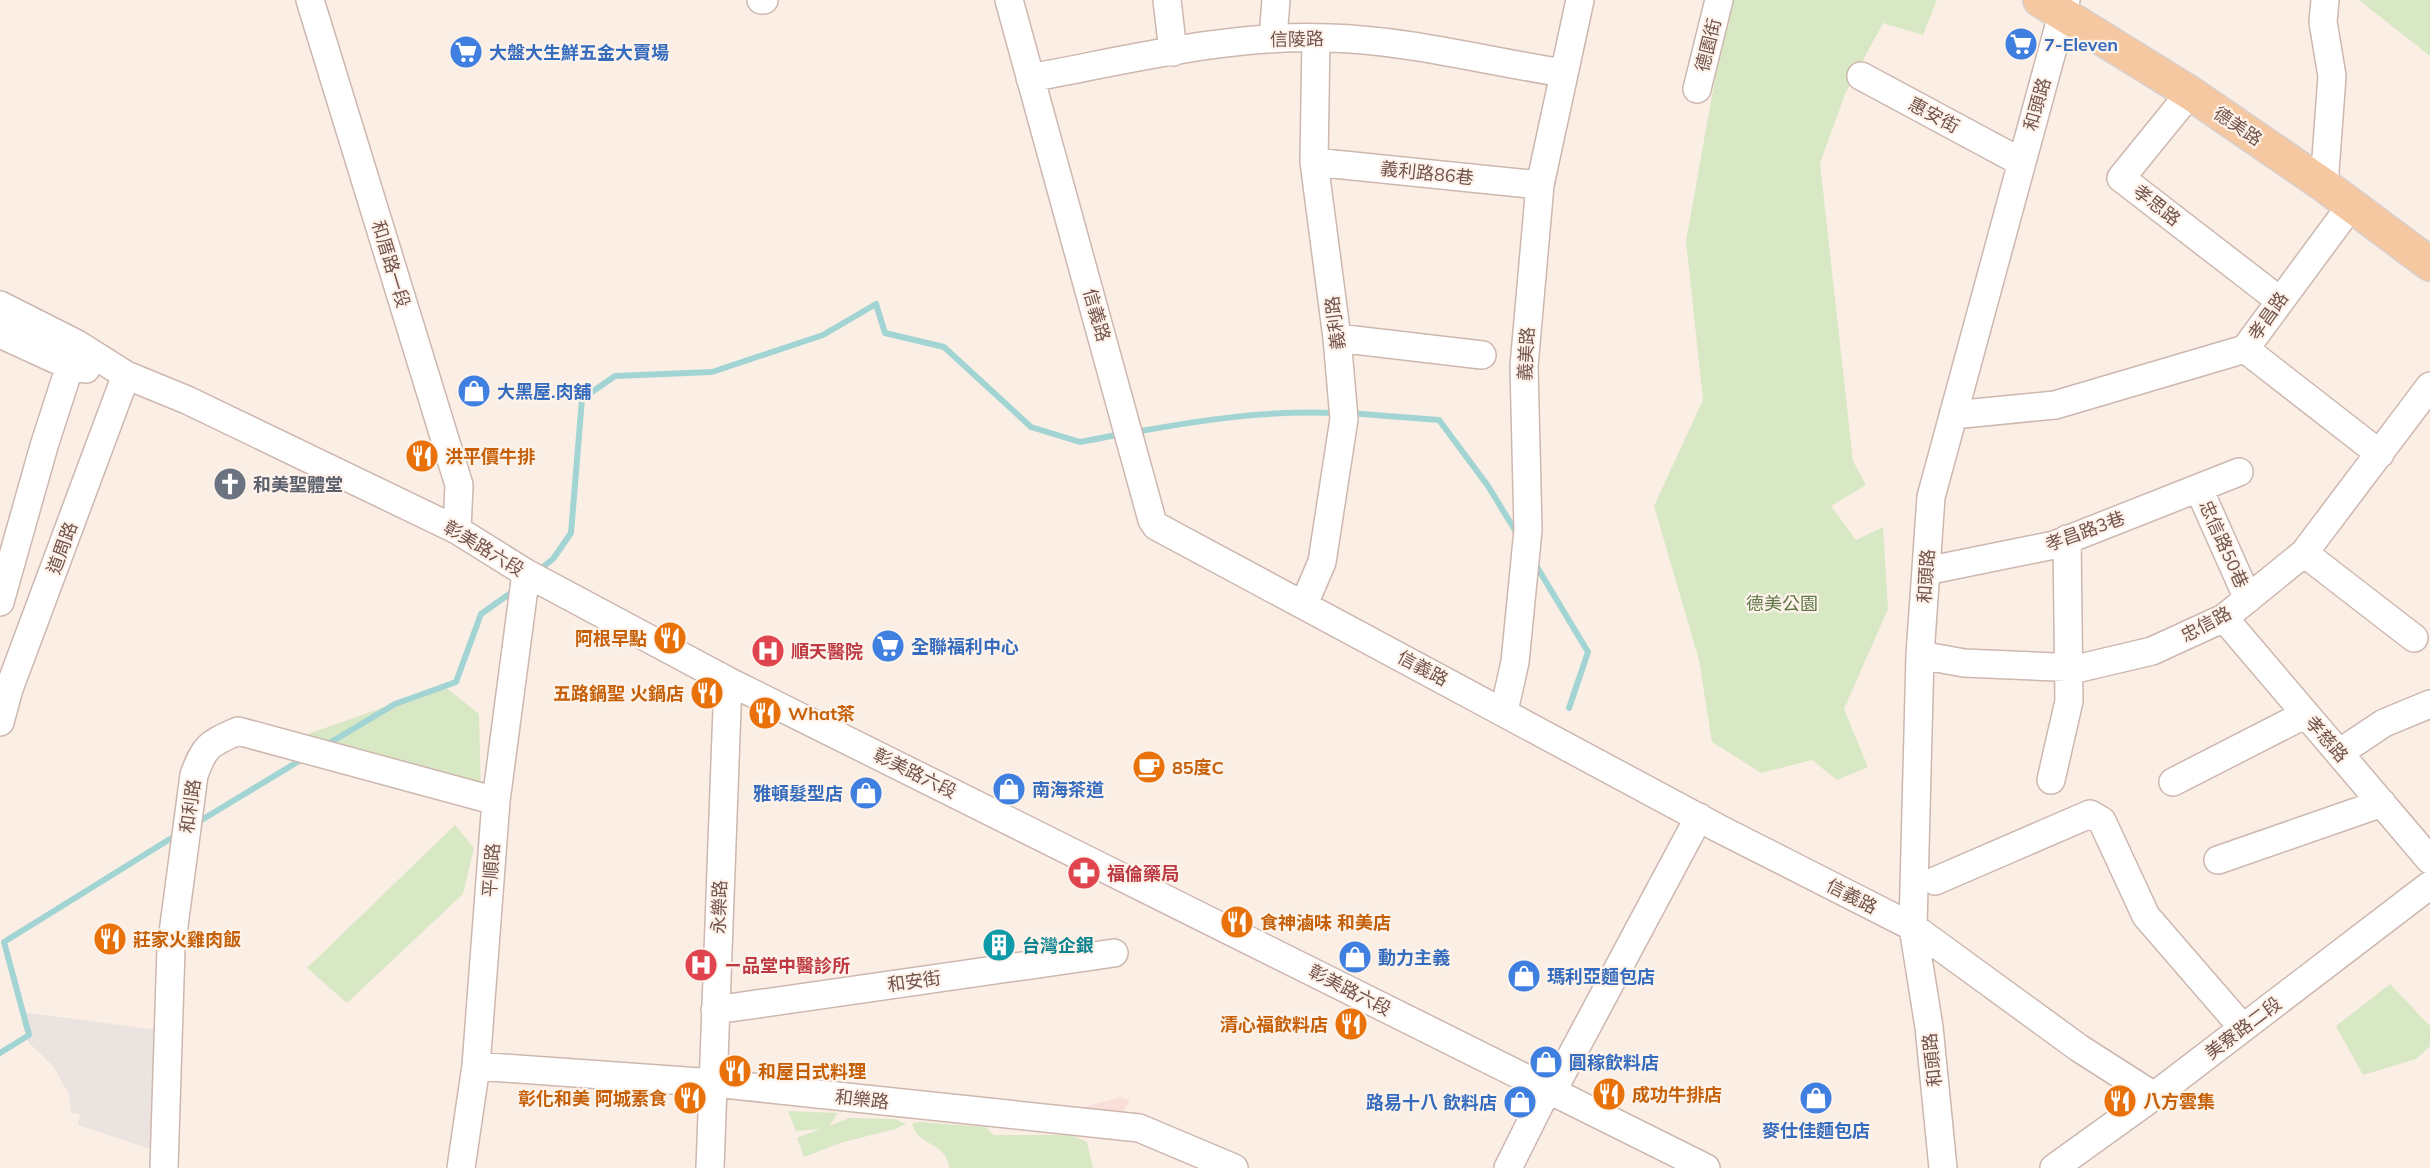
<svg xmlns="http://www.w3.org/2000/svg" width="2430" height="1168" viewBox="0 0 2430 1168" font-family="Mulish,'Noto Sans TC',sans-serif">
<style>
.commercial{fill:#faded9}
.industrial{fill:#ebe3df}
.green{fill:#d8e7c4}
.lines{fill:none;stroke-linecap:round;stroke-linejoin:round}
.stream{stroke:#a2d4d4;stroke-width:6}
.minor-casing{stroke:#cdb7af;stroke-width:30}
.major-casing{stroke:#d8cfcd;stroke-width:36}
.minor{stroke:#fff;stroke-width:27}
.major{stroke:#f5c8a1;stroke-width:33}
.labels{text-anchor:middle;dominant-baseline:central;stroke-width:4.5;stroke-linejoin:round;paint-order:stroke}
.street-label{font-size:18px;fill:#72534c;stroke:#fef3eb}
.shop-label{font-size:18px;font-weight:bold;fill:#366cbe;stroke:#fef3eb;text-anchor:start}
.food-label{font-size:18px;font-weight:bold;fill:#c56008;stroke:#fef3eb;text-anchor:start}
.worship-label{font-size:18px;font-weight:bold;fill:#5b616d;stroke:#fef3eb;text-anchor:start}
.park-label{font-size:18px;fill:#5c7744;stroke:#fef3eb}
.health-label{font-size:18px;font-weight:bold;fill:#be3a42;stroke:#fef3eb;text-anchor:start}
.culture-label{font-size:18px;font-weight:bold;fill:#0d838f;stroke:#fef3eb;text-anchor:start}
</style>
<rect width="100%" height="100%" fill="#fbefe5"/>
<path class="commercial" d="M1121 1097 1129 1100V1102L1121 1115 1084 1116 1081 1108Z"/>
<path class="industrial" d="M21 1012 158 1030 150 1149 78 1125 80 1114 71 1113 69 1094 53 1066 29 1043Z"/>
<path class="green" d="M1729 0H1937L1923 35 1883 23 1846 92 1820 163 1853 461 1866 485 1831 506 1856 540 1883 527 1888 609 1844 709 1868 767 1837 780 1812 760 1761 773 1712 742 1699 660 1654 506 1703 400 1686 241Z
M2359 0H2430V56Z
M444 686 479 714 481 797 291 740Z
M455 825 474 848 463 894 347 1003 307 968Z
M2390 984 2430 1026V1046L2416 1059 2363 1075 2336 1026Z
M788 1111 838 1113 829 1126 849 1118 895 1119 906 1124 895 1129 840 1143 804 1157 797 1138 820 1129 796 1131Z
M919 1122 986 1127 993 1135H1071L1087 1142 1093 1168H950C948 1164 947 1158 944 1154 934 1142 916 1142 912 1123Z"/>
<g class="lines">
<path class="stream" d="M1349 413 1439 420 1488 486 1518 535
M1135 432C1203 420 1266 410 1336 413
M1534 562 1588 652 1569 708
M539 570 553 559 571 533 582 399 615 376 712 372 823 335 876 304 885 333 944 347 1031 427 1080 442 1122 434
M326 745 395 704 456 682 481 614 515 590
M195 824 304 758
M0 1053 29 1035 4 942 178 834"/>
<defs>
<path id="minor" d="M310 0 459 485 457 530
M761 0H764
M1009 0 1152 520 1156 526 1718 828 1913 927 2079 1048 2154 1096
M1167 0 1173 52
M1273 38 1276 0
M1861 76 2021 162
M1030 78C1128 60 1229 34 1329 38 1408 40 1486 61 1564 73
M1697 89 1719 0
M2190 93 2121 178 2279 300
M1314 162 1540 185
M2324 185 2332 76 2323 22 2325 0
M2352 204 2245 349 2380 454
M0 305 77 344 126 375 187 400 457 530 526 573 728 681 1706 1168
M0 334 70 366 86 369
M1337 338 1482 355
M1953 415 2055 405 2245 349
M2199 489 2248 599
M2304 553 2414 638
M1926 571 2054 545 2239 472
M0 602 44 446 77 344
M1304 604 1322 562 1344 419 1337 338 1314 162 1316 38
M2224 618 2430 860
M1920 655 1964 663 2080 668 2152 651 2224 618 2304 553 2430 386
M1504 711 1515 662 1528 530 1524 366 1540 185 1580 0
M0 722 9 689 126 375
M2339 753 2384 723 2430 704
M2051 780 2069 701 2067 539
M2173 782 2306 714
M2218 860 2382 803
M1935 881 2090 814 2102 821 2146 916 2243 1028
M715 1010 1114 953
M476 1066 714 1083 1139 1128 1234 1168
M1552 1092 1699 817
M164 1168 171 948 194 775C205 745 209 744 238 731L496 801
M461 1168 476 1066 496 801 526 573
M710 1168 728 681
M1508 1168 1547 1090
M1943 1168 1929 1027 1913 927 1920 655 1931 497 2066 0
M2054 1168 2154 1096 2430 885"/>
<path id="major" d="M2040 0 2190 93 2324 185 2430 264"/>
</defs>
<use href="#minor" class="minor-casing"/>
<use href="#major" class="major-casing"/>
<use href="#minor" class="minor"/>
<use href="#major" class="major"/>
</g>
<defs>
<symbol id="supermarket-disc" viewBox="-11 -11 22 22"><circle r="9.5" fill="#3f7fe0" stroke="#fef3eb"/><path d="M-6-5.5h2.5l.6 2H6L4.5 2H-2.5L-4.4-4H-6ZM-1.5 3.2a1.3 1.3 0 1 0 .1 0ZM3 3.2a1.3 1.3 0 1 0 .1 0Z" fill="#fff"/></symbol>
<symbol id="shop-disc" viewBox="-11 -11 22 22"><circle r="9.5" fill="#3f7fe0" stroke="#fef3eb"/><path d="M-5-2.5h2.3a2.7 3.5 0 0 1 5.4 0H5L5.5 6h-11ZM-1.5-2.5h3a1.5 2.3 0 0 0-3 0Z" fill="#fff"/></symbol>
<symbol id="restaurant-disc" viewBox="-11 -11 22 22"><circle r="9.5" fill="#e8710a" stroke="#fef3eb"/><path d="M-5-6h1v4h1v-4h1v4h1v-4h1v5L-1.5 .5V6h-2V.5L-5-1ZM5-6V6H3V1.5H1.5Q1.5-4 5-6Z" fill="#fff"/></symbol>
<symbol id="church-disc" viewBox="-11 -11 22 22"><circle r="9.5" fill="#6b7280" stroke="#fef3eb"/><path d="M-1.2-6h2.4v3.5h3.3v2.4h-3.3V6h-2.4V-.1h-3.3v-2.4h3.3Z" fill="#fff"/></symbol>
<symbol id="hospital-disc" viewBox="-11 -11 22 22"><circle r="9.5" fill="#e0444e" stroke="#fef3eb"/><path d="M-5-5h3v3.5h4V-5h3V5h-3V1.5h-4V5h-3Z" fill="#fff"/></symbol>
<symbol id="cafe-disc" viewBox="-11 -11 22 22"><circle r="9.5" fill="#e8710a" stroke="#fef3eb"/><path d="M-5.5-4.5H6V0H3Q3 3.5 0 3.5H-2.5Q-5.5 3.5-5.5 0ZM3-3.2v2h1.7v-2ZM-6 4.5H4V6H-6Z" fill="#fff"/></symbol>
<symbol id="pharmacy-disc" viewBox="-11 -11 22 22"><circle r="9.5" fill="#e0444e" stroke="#fef3eb"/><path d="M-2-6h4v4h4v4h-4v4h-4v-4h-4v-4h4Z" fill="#fff"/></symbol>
<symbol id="building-disc" viewBox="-11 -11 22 22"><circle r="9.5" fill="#0f9aa8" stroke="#fef3eb"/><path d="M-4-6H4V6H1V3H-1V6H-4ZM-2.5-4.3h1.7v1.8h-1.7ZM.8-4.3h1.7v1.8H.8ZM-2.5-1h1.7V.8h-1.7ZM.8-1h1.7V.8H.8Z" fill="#fff"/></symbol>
</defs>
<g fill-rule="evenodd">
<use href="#supermarket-disc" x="2002" y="25" width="38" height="38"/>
<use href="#supermarket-disc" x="447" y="33" width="38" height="38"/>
<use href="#shop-disc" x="455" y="372" width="38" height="38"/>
<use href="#restaurant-disc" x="403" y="437" width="38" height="38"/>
<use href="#church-disc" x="211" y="465" width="38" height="38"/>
<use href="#restaurant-disc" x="651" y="619" width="38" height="38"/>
<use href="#supermarket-disc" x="869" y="627" width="38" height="38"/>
<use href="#hospital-disc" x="749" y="632" width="38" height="38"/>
<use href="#restaurant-disc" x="688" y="674" width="38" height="38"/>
<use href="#restaurant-disc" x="746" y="694" width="38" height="38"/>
<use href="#cafe-disc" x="1130" y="748" width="38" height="38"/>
<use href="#shop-disc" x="990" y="770" width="38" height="38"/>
<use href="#shop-disc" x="847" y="774" width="38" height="38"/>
<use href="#pharmacy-disc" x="1065" y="854" width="38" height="38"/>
<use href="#restaurant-disc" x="1218" y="903" width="38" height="38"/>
<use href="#restaurant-disc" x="91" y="920" width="38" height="38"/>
<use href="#building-disc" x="980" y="926" width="38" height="38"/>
<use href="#shop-disc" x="1336" y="938" width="38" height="38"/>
<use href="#hospital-disc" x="682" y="946" width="38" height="38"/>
<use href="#shop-disc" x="1505" y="957" width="38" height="38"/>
<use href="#restaurant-disc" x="1332" y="1005" width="38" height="38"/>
<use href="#shop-disc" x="1527" y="1043" width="38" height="38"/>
<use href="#restaurant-disc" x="716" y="1052" width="38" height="38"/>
<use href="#restaurant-disc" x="1590" y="1075" width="38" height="38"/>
<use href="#restaurant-disc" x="671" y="1079" width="38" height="38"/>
<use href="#shop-disc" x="1797" y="1079" width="38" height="38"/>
<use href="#restaurant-disc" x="2101" y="1082" width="38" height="38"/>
<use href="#shop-disc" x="1501" y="1083" width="38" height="38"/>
</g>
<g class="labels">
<g class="street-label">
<text transform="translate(1297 39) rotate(-1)">信陵路</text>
<text transform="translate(1708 45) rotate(-76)">德園街</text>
<text transform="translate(2037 104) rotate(-74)">和頭路</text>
<text transform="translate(1934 115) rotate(28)">惠安街</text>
<text transform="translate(2238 126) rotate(34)">德美路</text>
<text transform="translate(1427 173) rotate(6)">義利路86巷</text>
<text transform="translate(2157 205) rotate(38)">孝思路</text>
<text transform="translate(391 264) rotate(73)">和厝路一段</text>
<text transform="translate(1097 315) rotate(74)">信義路</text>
<text transform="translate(2268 316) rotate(-55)">孝昌路</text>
<text transform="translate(1335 323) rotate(-97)">義利路</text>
<text transform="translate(1526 354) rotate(-87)">義美路</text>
<text transform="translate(2085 531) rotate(-20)">孝昌路3巷</text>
<text transform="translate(2224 544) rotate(66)">忠信路50巷</text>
<text transform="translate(62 548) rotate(-70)">道周路</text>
<text transform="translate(484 548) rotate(31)">彰美路六段</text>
<text transform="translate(1926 576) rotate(-86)">和頭路</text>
<text transform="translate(2206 624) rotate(-28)">忠信路</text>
<text transform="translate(1423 668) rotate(28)">信義路</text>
<text transform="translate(2327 739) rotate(49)">孝慈路</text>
<text transform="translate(915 773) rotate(26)">彰美路六段</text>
<text transform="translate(190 806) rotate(-82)">和利路</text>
<text transform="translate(491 870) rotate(-86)">平順路</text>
<text transform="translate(1852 896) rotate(27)">信義路</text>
<text transform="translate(719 907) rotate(-88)">永樂路</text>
<text transform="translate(914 981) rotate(-8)">和安街</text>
<text transform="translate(1350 990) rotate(27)">彰美路六段</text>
<text transform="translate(2243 1028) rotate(-37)">美寮路二段</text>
<text transform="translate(1932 1060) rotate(-96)">和頭路</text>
<text transform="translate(862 1099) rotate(6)">和樂路</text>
</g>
<g class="shop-label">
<text x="2044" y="44">7-Eleven</text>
<text x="489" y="52">大盤大生鮮五金大賣場</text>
<text x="497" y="391">大黑屋.肉舖</text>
<text x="911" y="646">全聯福利中心</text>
<text x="1032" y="789">南海茶道</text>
<text x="843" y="793" text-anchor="end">雅頓髮型店</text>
<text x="1378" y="957">動力主義</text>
<text x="1547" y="976">瑪利亞麵包店</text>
<text x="1569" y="1062">圓稼飲料店</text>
<text x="1497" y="1102" text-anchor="end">路易十八 飲料店</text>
<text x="1816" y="1130" text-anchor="middle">麥仕佳麵包店</text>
</g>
<g class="food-label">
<text x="445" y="456">洪平價牛排</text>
<text x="647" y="638" text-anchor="end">阿根早點</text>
<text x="684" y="693" text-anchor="end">五路鍋聖 火鍋店</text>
<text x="788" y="713">What茶</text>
<text x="1172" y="767">85度C</text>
<text x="1260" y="922">食神滷味 和美店</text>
<text x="133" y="939">莊家火雞肉飯</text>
<text x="1328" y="1024" text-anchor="end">清心福飲料店</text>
<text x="758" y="1071">和屋日式料理</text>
<text x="1632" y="1094">成功牛排店</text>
<text x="667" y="1098" text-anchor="end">彰化和美 阿城素食</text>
<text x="2143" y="1101">八方雲集</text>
</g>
<g class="worship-label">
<text x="253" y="484">和美聖體堂</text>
</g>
<g class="park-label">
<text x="1782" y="603">德美公園</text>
</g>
<g class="health-label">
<text x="791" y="651">順天醫院</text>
<text x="1107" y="873">福倫藥局</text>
<text x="724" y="965">ㄧ品堂中醫診所</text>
</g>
<g class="culture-label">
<text x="1022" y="945">台灣企銀</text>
</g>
</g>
</svg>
